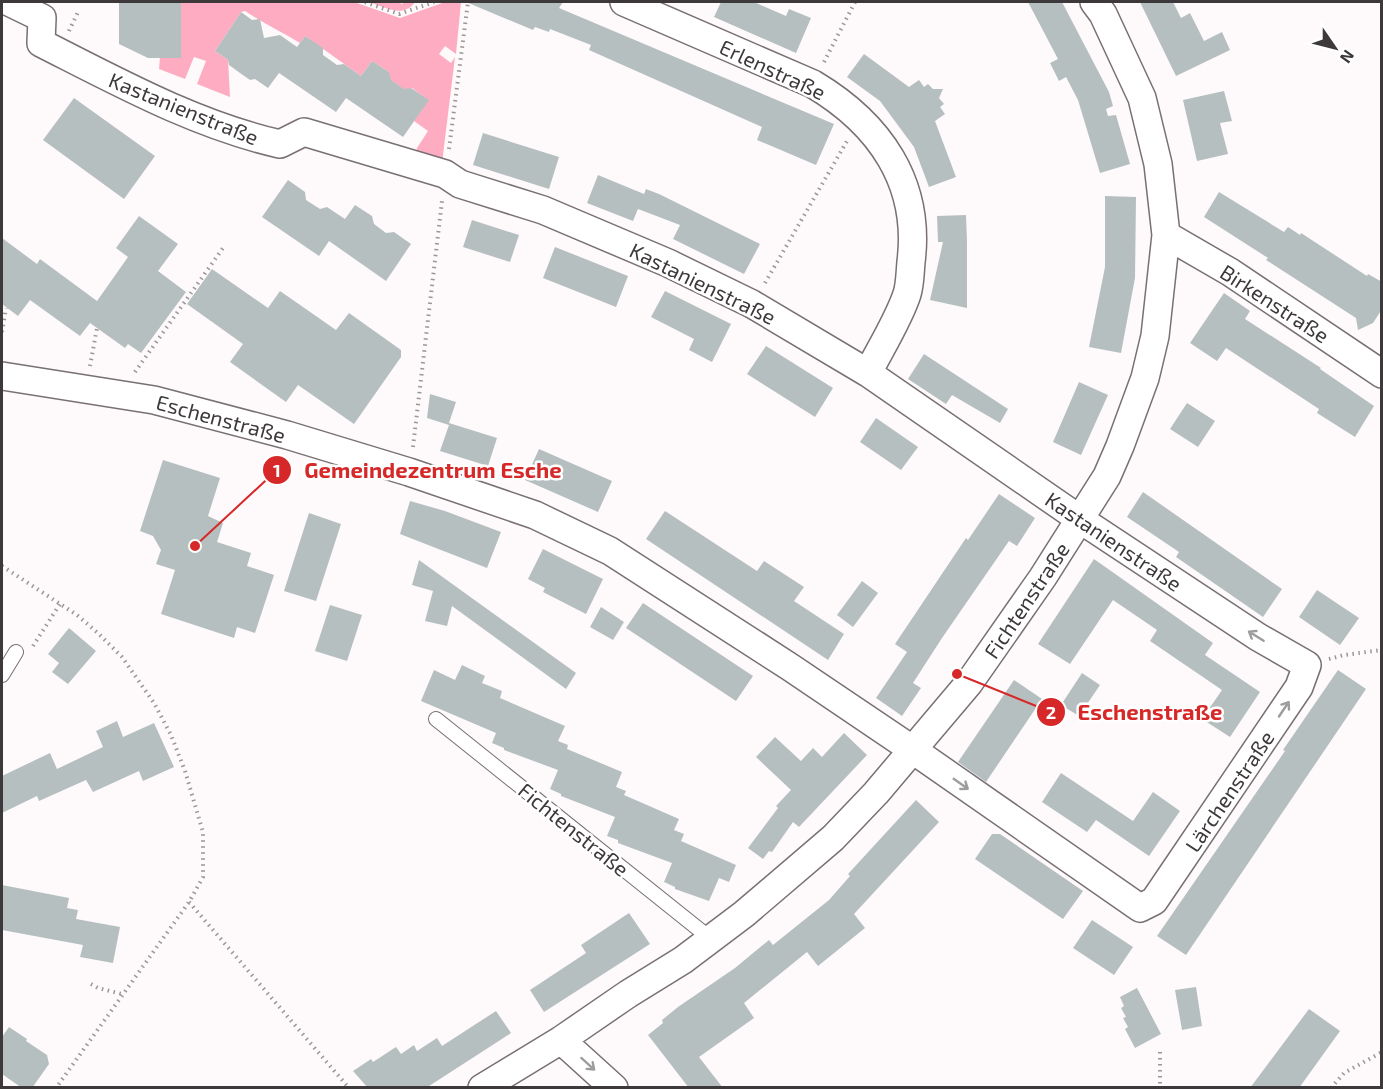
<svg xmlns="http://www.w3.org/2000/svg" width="1383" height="1089" viewBox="0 0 1383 1089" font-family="'Exo 2',sans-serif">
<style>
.green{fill:#feacc2}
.building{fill:#b6bfbf}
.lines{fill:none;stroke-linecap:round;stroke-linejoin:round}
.service-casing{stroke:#787072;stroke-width:16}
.minor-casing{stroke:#787072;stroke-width:30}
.path{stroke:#9b9798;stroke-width:4;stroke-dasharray:1.5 4.5;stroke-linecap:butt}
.service{stroke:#fff;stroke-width:14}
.minor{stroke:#fff;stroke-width:27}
.oneway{stroke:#9e9c9c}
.labels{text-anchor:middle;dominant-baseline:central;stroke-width:5;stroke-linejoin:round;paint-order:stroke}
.street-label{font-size:21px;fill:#3d393a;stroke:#fff}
.leader{fill:none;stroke:#d62828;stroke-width:2}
.callout-dot{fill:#d62828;stroke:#fff;stroke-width:2}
.mark-label{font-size:18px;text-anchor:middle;font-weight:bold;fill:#fff}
.callout-label{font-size:22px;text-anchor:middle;font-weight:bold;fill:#d62828;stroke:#fff;stroke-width:5;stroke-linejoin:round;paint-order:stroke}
</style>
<rect width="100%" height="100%" fill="#fef9fa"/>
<path class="green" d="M181 2H354L400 18 445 2H461L456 54 445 46 439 54 451 63 455 57 442 163 415 156 417 148 428 131 414 121 428 100 412 88 405 90 389 79V72L372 61 361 76 305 36 300 43C282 32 263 23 245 11L241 12 215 51 228 60 230 97 197 84 206 61 194 57 185 79 159 69 160 57H181Z
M369 2H398L402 4 404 2H415C403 19 385 7 369 2Z"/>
<path class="building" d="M119 2H181V58H148L119 44Z
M466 2H563L559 8 834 124 816 165 757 140 762 127 589 50 591 45 550 29 549 32 535 27 533 30Z
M721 2H754L786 16 789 9 811 18 796 53 714 17Z
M1028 2H1062L1109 92 1113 106 1106 109 1108 116 1116 115 1130 164 1100 173 1078 100 1066 77 1059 81 1050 63 1058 59Z
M1140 2H1173L1181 18 1190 13 1204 41 1222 32 1230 50 1176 76Z
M241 12 252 20 260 19 264 38 280 35 297 47 305 36 323 48V55L337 65 344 64 361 76 372 61 389 72 391 80 404 89 411 88 429 100 403 137 346 98 336 112 279 73 268 88 255 79 250 80 240 73 229 65 228 60 215 51Z
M864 54 909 87 919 80 924 87 928 84 933 89H943L939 98 944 104 940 107 945 114 935 121 956 177 929 187 914 147 880 101 847 77Z
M1224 91 1232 121 1220 123 1228 154 1197 161 1183 100Z
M74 98 155 156 124 199 43 140Z
M483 133 559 157 549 189 473 165Z
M598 175 644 194 646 189 659 194 760 244 744 274 673 239 680 225 638 209 633 221 587 203Z
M288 180 305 192 306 200 320 209 327 207 345 219 355 205 372 216 374 224 386 233 394 232 411 244 386 281 329 241 319 256 262 217Z
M1219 192 1284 232 1288 227 1300 235 1301 233 1367 276 1368 274 1382 282V309L1373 323 1358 330 1356 318 1266 260 1268 258 1204 217Z
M1105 196 1136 197 1135 278 1121 353 1089 347 1105 267Z
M966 215 967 241V308L930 300 943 242H938L937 216Z
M139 216 178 244 158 271 186 292 141 353 128 344 125 348 90 323 80 336 30 300 18 316 2 304V238L37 264 40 259 97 301 128 257 116 248Z
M472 220 519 235 510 262 463 247Z
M555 247 628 276 616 307 543 278Z
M212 269 268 308 280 291 336 330 349 313 401 350V357L354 424 298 385 286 402 230 362 243 344 187 304Z
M665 291 731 324 712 362 689 350 694 339 651 317Z
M1224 293 1250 311 1245 319 1321 368 1320 369 1374 406 1355 437 1317 413 1319 409 1226 348 1217 361 1190 343Z
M766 346 833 388 815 417 747 374Z
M924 354 1008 409 1000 423 952 395 946 404 908 379Z
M1079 382 1108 395 1081 455 1053 442Z
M430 394 456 402 449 423 497 438 488 466 440 451 449 425 427 418Z
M1187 403 1215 421 1198 447 1170 429Z
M876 418 918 447 901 470 860 442Z
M539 449 612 481 598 512 525 480Z
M163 460 220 478 208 516 223 523 217 542 251 553 247 566 274 575 255 633 237 627 234 638 161 614 175 570 156 564 161 550 153 536 140 531Z
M1143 492 1282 589 1263 617 1176 557 1179 552 1127 517Z
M999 494 1035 518 1017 546 1009 541 942 638 913 683 921 688 902 716 876 698 907 652 895 644 966 538 968 540Z
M410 501 445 511 501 532 487 568 400 534Z
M665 511 757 571 764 561 804 587 794 601 844 634 828 660 646 539Z
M309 513 341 524 316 601 284 591Z
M543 549 603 579 586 614 543 592 545 588 528 579Z
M1094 559 1213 643 1205 655 1260 692 1230 737 1202 719 1222 690 1150 641 1157 630 1113 600 1070 664 1038 644Z
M419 560 576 673 566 689 452 606 447 626 425 621 433 591 412 585Z
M862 581 878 593 853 627 837 615Z
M1317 590 1359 618 1340 645 1299 617Z
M643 603 753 676 736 701 626 628Z
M330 605 362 615 347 661 315 651Z
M601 607 624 622 613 640 590 627Z
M69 628 96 651 68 684 52 672 59 663 48 654Z
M462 665 485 676 482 683 502 691 500 698 565 726 558 741 568 745 567 749 622 772 616 787 626 791 624 795 679 819 674 830 684 834 681 841 736 865 729 882 719 878 709 901 675 889V887L664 882 672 863 618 843V840L607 836 615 817 561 796V794L550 789 558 770 504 750V748L492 743 496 733 421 701 434 670 455 680Z
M1338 670 1366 689 1186 955 1157 936 1285 751 1283 750Z
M1082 673 1100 685 1079 716 1061 705Z
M1014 680 1042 699 986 782 958 762Z
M117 721 123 737 154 723 174 767 143 781 139 771 93 792 86 780 39 801 37 796 2 813V776L50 753 57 769 103 747 96 731Z
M844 733 867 755 799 827 793 822 772 852 769 851 763 859 748 848 778 808 776 806 791 790 756 757 775 737 801 761 813 748 822 757Z
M1061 773 1133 821 1153 792 1180 811 1149 856 1096 820 1087 832 1042 802Z
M916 800 939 822 854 914 865 928 818 966 807 952 744 1003 754 1018 699 1057 723 1088H689L648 1035 663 1023 662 1020 678 1007 735 968 769 940 773 945 829 900 850 876 848 874Z
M992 834H1000L1083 891 1063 919 975 859Z
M2 885 69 898 67 908 78 910 76 919 120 927 113 963 80 957 83 945 2 930Z
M629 913 650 944 544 1012 530 990 586 953 581 945Z
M1092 920 1133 947 1114 975 1073 948Z
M1196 987 1202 1026 1182 1030 1175 990Z
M1137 988 1161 1034 1135 1048 1125 1029 1128 1027 1123 1018 1126 1017 1121 1008 1124 1006 1120 997Z
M1309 1009 1340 1031 1299 1088H1250Z
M496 1011 511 1033 426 1088H368L353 1071 371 1059 373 1062 396 1047 401 1054 414 1045 417 1051 437 1038 442 1046Z
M9 1027 27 1039 26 1041 47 1055 49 1064 32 1088H22L2 1074V1037Z"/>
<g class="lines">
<defs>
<path id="service" d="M2 675 16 652
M436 719 711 939"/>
<path id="minor" d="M624 2 813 84C880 124 921 183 911 262 910 273 910 285 907 294 899 319 880 349 868 373
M1166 235 1230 272 1382 374
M2 376 154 400 287 435 409 472 535 515 610 551 790 667 913 750 1140 908 1154 901 1299 687 1307 665 1258 637 1081 520 868 373 752 304 668 263 543 210 460 184 445 174 304 132 280 144C196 125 118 82 41 43L42 18 9 2
M561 1040 614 1088
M482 1088 561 1040 628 994 683 960 744 914 833 838 876 793 969 683 1043 577 1107 476 1120 446 1145 378 1155 336 1166 235 1158 164 1142 98 1103 14 1094 2"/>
</defs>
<use href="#service" class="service-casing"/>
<use href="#minor" class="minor-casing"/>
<path class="path" d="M365 2 399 14 434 2
M69 31 79 10
M824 62 855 2
M449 149 468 2
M765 283 847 141
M2 332 6 308
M90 366 97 328
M135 372 223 248
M413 447 442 201
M2 566 77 615 99 634 122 657 154 703 171 735 185 771 203 832V877L189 902 56 1088
M33 646 60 604
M1329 659 1344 655 1382 650
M189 902 349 1088
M91 984 98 988 122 994
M1160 1052V1088
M1331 1088 1344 1073 1382 1052"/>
<use href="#service" class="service"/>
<use href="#minor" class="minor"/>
</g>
<defs><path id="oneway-shaft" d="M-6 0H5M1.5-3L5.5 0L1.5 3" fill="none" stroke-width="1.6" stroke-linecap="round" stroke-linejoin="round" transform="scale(1.5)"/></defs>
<g class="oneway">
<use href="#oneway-shaft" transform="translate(1256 636) rotate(-148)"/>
<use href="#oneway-shaft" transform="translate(1284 709) rotate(-56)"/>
<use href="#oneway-shaft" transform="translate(961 784) rotate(35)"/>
<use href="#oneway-shaft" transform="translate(588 1064) rotate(42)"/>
</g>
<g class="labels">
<g class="street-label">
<text transform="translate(773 69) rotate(25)">Erlenstraße</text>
<text transform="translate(184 108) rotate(22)">Kastanienstraße</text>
<text transform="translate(703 283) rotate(26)">Kastanienstraße</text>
<text transform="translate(1275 303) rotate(33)">Birkenstraße</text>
<text transform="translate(221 418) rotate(15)">Eschenstraße</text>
<text transform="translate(1114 541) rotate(34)">Kastanienstraße</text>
<text transform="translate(1026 600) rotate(-56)">Fichtenstraße</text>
<text transform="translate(1229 791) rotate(-56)">Lärchenstraße</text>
<text transform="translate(574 829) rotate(39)">Fichtenstraße</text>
</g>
</g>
<path class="leader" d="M195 546L277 470M957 674L1051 712"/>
<g class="callout-dot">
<circle cx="195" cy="546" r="6"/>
<circle cx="957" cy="674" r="6"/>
<circle cx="277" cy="470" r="15"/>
<circle cx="1051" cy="712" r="15"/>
</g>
<g class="mark-label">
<text x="277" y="477">1</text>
<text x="1051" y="719">2</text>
</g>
<g class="callout-label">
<text x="433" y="478">Gemeindezentrum Esche</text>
<text x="1150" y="720">Eschenstraße</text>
</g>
<rect width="1383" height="1089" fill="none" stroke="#3d393a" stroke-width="6"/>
<g transform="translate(1335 48) rotate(125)" stroke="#ffffff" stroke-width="4.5" paint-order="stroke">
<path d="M0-4.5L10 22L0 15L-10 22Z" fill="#3d393a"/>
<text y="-9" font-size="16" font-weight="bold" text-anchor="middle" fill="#3d393a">N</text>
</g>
</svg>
